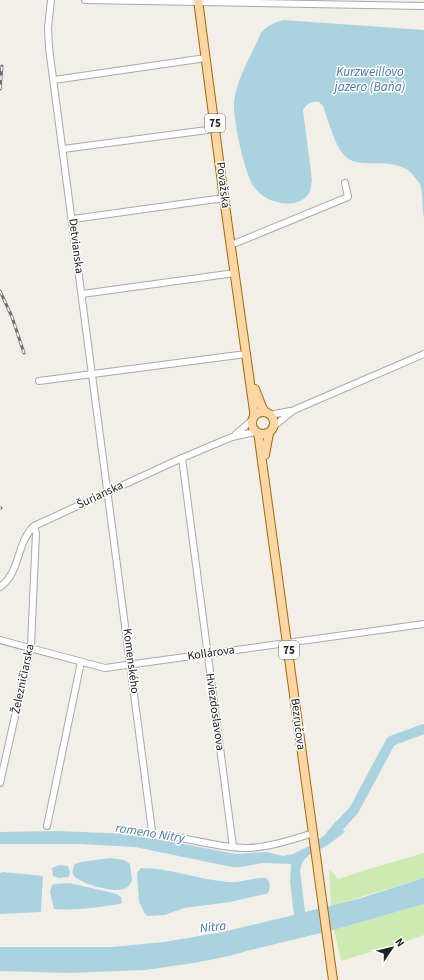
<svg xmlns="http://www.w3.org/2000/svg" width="424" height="980" viewBox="0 0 424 980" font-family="'Source Sans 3',sans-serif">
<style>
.grass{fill:#cdebb0}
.water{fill:#aad3df}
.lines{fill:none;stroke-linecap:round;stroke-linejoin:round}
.river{stroke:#aad3df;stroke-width:10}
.minor-casing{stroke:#a9a9a9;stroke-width:8}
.major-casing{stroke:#a06b00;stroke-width:10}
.minor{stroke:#fff;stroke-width:6}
.major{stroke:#fcd6a4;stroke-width:8}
.rail-casing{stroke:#707070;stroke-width:3}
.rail{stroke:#fff;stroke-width:1.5;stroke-dasharray:4.5;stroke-linecap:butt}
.labels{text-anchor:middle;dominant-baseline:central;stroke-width:3;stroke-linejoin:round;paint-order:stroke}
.shield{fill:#fff;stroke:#646464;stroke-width:1}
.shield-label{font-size:11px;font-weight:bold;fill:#222}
.street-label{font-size:12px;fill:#222;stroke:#fff}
.water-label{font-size:13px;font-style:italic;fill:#4a7aab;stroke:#fff}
</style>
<rect width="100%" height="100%" fill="#f2efe9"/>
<path class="grass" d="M424 853V878L331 906 329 869 338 879 369 869Z
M424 904V935L413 939 341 961 334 930Z"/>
<path class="water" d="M283 20 424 30V218C422 208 423 197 421 188 421 185 419 182 417 180 399 151 362 173 345 156 335 147 328 119 323 106L319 102C312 101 307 103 303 110L312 180C311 186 311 192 306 197 292 210 264 202 254 187 244 172 233 120 234 102 236 80 252 54 261 33 267 26 273 23 283 20Z
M336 821 345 832 328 845 309 855 303 861 300 870 305 912 358 899 424 878V904L337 929 247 951 229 956 194 963 145 970 69 973 0 971V947H112L164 942 223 932 294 915 290 882 291 864C282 864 273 863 264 863 253 864 243 868 232 867L135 847 80 844H0V832L57 831 132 834 225 852 236 854 267 852 283 856 293 854 309 846 325 835Z
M110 858 124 860 130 864 132 880 129 886C126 888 124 889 120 890 110 891 81 884 74 876 71 873 73 868 75 864L81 862Z
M59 865 68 866 70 872 69 877 59 878 53 876 52 868Z
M141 868C171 868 199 880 229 882 242 883 253 877 266 878 271 881 270 888 268 893L265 894 230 902 184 908 165 915 148 916 145 914 139 902 137 873Z
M3 872 43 876 41 912 0 914V873Z
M70 883 117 894 121 897 122 902 120 904C98 907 76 911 54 909L50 892 52 885 55 884Z"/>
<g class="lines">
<path class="river" d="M331 835 354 810 391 741 424 729"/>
<defs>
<path id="minor" d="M51 0 48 28 49 48 152 831
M85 0 424 6
M54 80 206 58
M63 149 215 129
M73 219 224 198
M231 245 348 197 345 183
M82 294 235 273
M39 381 246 354
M270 415 290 411
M274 426 294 410 424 354
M236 434 251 421
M182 458 233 847
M0 587C21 572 16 543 34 526L182 458 232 437 255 432
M0 640 105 668 424 624
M0 783 31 645 36 533 34 526
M47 826 81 662
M176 837C199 841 223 848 246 848 266 848 292 840 310 834"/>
<path id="major" d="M198 0 224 198 254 411V416
M255 389 262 407 265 412
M252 423a11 11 0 1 1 22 0a11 11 0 1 1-22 0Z
M258 433 259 439 333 980
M265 455 269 433"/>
</defs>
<use href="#minor" class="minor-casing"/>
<use href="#major" class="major-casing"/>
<use href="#minor" class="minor"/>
<use href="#major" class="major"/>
<defs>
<path id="rail" d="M0 89 2 66
M0 291 12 317 24 353
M0 508H1"/>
</defs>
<use href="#rail" class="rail-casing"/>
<use href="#rail" class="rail"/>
</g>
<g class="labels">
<g class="shield">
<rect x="205" y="114" width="20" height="18" rx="3"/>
<rect x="279" y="641" width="20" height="18" rx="3"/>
</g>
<g class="shield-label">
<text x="215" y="123">75</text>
<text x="289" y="650">75</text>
</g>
<g class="street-label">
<text transform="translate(223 185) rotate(83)">Považská</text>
<text transform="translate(76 246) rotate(83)">Detvianska</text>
<text transform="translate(100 495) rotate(-25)">Šurianska</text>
<text transform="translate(211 653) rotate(-8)">Kollárova</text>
<text transform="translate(131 661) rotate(83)">Komenského</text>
<text transform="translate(23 679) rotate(-78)">Železničiarska</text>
<text transform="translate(215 712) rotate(82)">Hviezdoslavova</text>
<text transform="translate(298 724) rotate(83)">Bezručova</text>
</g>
<g class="water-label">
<text x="370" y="72">Kurzweillovo<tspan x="370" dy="15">jazero (Baňa)</tspan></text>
<text transform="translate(150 833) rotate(9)">rameno Nitry</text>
<text transform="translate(213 927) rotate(-7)">Nitra</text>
</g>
</g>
<g transform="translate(392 948) rotate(55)" stroke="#ffffff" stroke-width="3" paint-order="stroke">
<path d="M0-3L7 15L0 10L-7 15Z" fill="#222222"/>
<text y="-6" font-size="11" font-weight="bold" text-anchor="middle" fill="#222222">N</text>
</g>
</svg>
